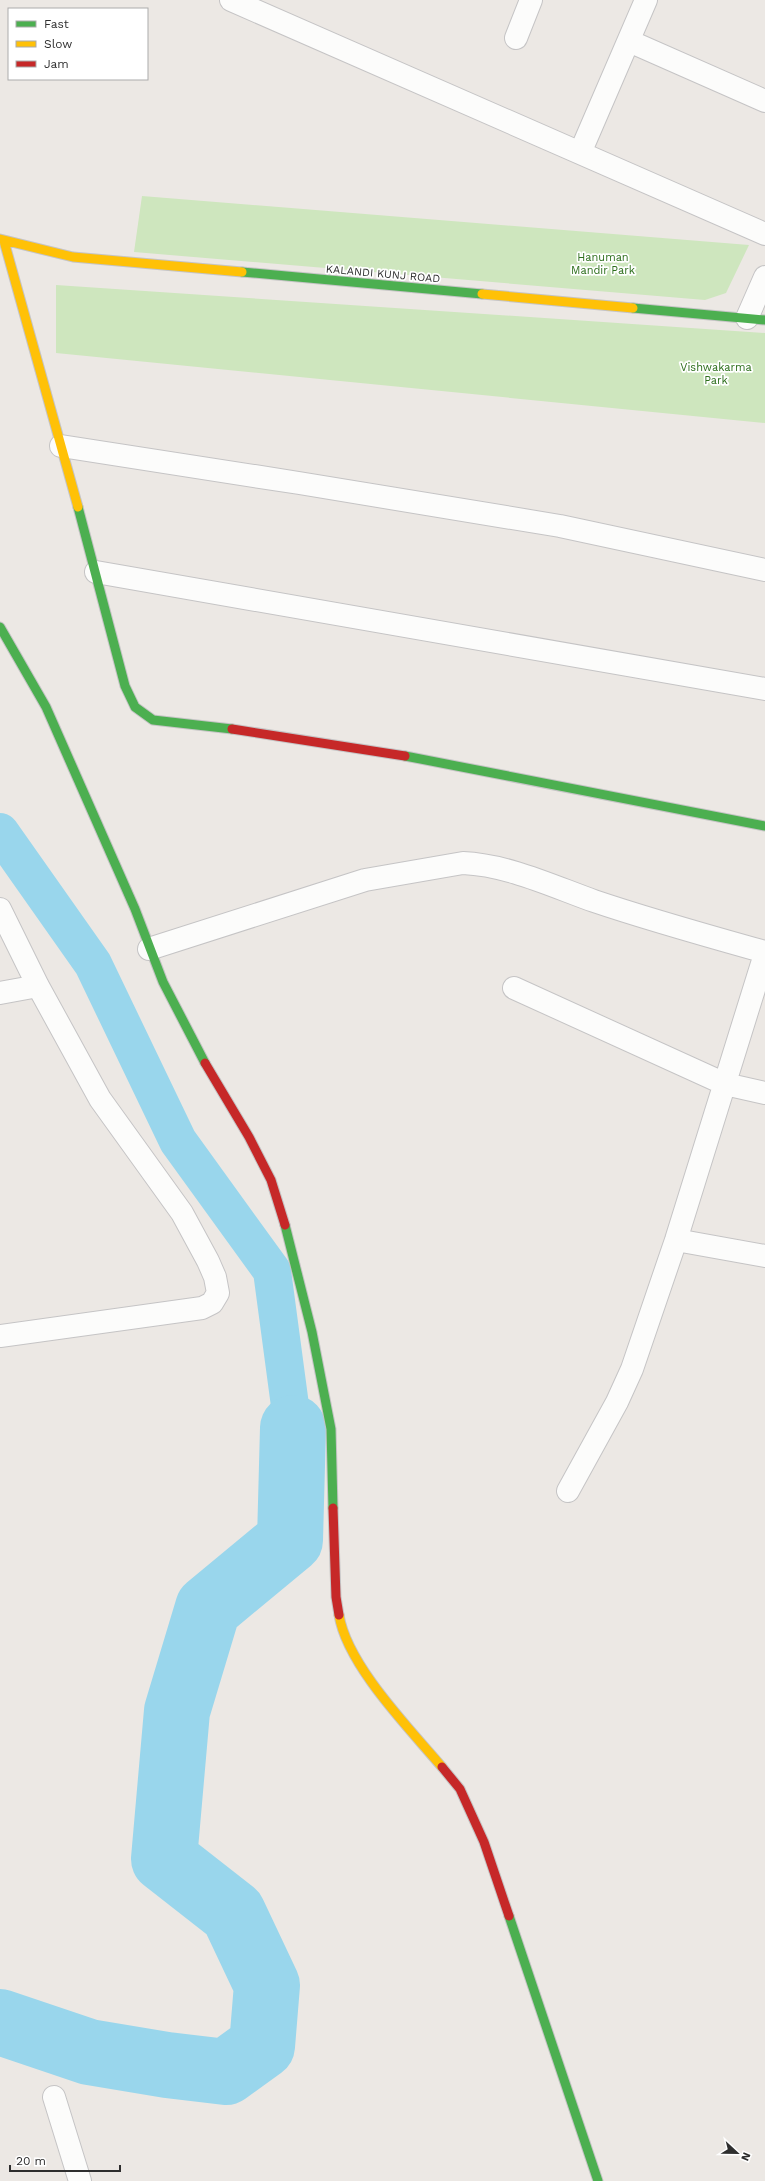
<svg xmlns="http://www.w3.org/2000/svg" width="765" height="2181" viewBox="0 0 765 2181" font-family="'Work Sans',sans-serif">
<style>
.green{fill:#cee6be}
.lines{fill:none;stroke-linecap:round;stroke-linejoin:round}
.canal{stroke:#99d6ec;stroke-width:38}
.river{stroke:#99d6ec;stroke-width:66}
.street-casing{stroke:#c5c4c5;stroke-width:24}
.fast-casing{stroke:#c5c4c5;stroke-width:11}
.slow-casing{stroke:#c5c4c5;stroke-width:11}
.jam-casing{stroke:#c5c4c5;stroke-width:11}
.street{stroke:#fcfcfb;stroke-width:22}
.fast{stroke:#4caf50;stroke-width:9}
.slow{stroke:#ffc107;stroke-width:9}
.jam{stroke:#c62828;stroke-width:9}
.labels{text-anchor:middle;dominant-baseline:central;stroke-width:3.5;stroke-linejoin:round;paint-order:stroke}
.park-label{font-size:11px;fill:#2c6e1b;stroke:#fff}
.street-label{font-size:11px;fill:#2e2e2e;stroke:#fff}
</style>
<rect width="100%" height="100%" fill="#ece8e4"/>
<path class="green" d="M142 196 749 245 726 293 705 300 134 252Z
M56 285 765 333V423L56 353Z"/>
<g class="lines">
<path class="canal" d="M0 832 93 964 178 1141 272 1271 293 1428"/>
<path class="river" d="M0 2022 89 2052 167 2065 226 2072 262 2046 267 1985 233 1913 164 1859 177 1711 208 1608 290 1540 293 1428"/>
<defs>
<path id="street" d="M231 0 765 234
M516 38 531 0
M629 41 765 101
M580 153 646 0
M747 318 765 277
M61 446 299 483 560 526 765 570
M96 572 765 689
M0 909 38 986 100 1099 182 1213 208 1261 215 1277 218 1293 212 1303 202 1308 0 1336
M149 949 365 880 463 863C508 865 552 886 594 901 650 920 708 936 765 952
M514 988 725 1084 765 1093
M0 993 38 986
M676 1240 765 1256
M568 1491 617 1402 632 1369 676 1240 765 954
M54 2097 80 2181"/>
<path id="fast" d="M242 272 482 294
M633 308 765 320
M78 507 125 686 135 707 153 720 232 729
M0 627 46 707 135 909 163 982 205 1063
M405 756 765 826
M285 1225 312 1332 331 1429 333 1508
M509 1916 598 2181"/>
<path id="slow" d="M0 239 73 257 242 272
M4 241 78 507
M482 294 633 308
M339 1615C347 1665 409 1728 442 1767"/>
<path id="jam" d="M232 729 405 756
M205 1063 249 1137 271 1180 285 1225
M333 1508 336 1597 339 1615
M442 1767 460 1789 484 1842 509 1916"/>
</defs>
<use href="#street" class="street-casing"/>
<use href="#fast" class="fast-casing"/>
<use href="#slow" class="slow-casing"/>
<use href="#jam" class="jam-casing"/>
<use href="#street" class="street"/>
<use href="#fast" class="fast"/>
<use href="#slow" class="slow"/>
<use href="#jam" class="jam"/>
</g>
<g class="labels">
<g class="park-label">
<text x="603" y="257">Hanuman<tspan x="603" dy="13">Mandir Park</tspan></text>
<text x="716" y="367">Vishwakarma<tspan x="716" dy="13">Park</tspan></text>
</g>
<g class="street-label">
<text transform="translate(383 274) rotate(5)">KALANDI KUNJ ROAD</text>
</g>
</g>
<rect x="8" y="8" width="140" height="72" fill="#ffffff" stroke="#ababab"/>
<rect x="16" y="21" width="20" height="6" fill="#4caf50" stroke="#ababab"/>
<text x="44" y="28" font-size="12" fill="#2e2e2e">Fast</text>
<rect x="16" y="41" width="20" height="6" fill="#ffc107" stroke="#ababab"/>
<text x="44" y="48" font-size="12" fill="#2e2e2e">Slow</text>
<rect x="16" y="61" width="20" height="6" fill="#c62828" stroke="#ababab"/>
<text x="44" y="68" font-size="12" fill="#2e2e2e">Jam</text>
<g transform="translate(737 2153) rotate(112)" stroke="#ffffff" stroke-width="3" paint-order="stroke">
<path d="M0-3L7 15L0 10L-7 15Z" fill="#2e2e2e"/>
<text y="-6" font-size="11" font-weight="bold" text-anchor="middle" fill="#2e2e2e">N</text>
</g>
<path d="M10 2165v6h110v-6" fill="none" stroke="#2e2e2e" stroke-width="2"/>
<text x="16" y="2165" font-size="12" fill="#2e2e2e" stroke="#ffffff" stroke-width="3" paint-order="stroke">20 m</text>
</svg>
